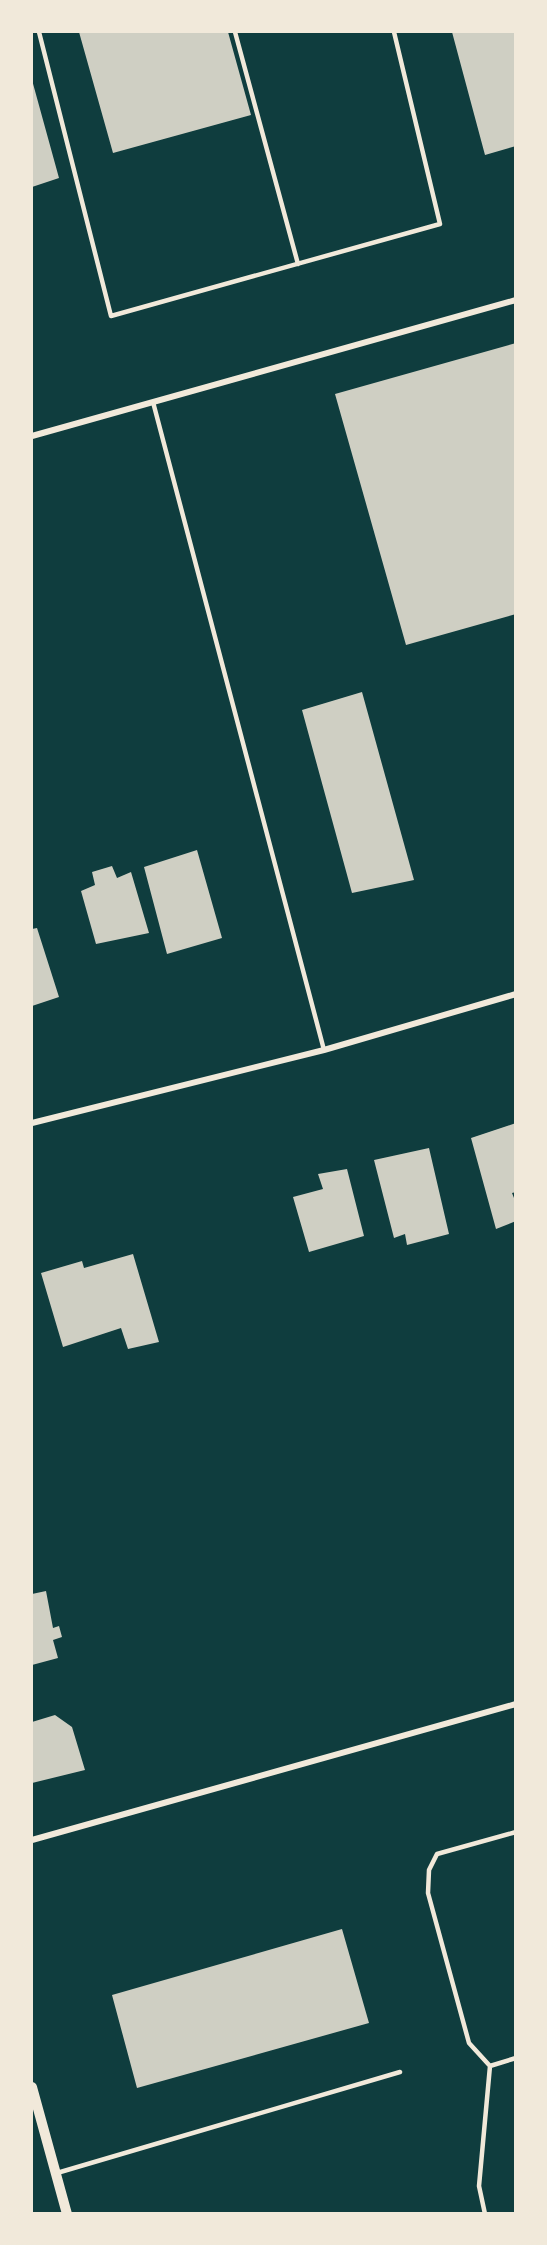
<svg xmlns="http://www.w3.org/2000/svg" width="547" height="2245" viewBox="0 0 547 2245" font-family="Lora,serif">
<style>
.building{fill:#cfcfc3}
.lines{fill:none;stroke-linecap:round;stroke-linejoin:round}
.service{stroke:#f1e9da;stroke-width:4.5}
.minor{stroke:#f1e9da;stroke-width:6}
.tertiary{stroke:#f1e9da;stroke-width:10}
</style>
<rect width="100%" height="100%" fill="#0f3d3e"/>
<path class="building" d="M79 32H228L251 115 113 153Z
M452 32H516V146L485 155Z
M32 80 59 178 32 187Z
M516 343V614L406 645 335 394Z
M362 692 414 880 352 893 302 710Z
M197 850 222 938 167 954 144 867Z
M112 866 117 878 131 872 149 933 96 944 81 891 95 885 92 872Z
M37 928 59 997 32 1006V929Z
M516 1123V1192L512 1193 516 1203V1221L496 1229 471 1138Z
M429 1148 449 1234 407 1245 405 1234 394 1238 374 1160Z
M347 1169 364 1236 309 1252 293 1197 323 1189 318 1174Z
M133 1254 159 1342 128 1349 121 1328 63 1347 41 1273 82 1261 84 1268Z
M46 1591 53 1628 59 1626 62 1637 53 1640 58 1658 32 1665V1594Z
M55 1715 72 1727 85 1770 32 1783V1722Z
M342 1929 369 2023 137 2088 112 1995Z"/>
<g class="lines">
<path class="service" d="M39 32 111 316 440 224 394 32
M235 32 298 264
M153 402 324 1050
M490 2066 516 2058
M57 2173 400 2072
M485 2214 479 2186 490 2066 469 2043 428 1893 429 1870 437 1854 516 1832"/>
<path class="minor" d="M32 436 516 300
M32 1123 324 1050 516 994
M32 1840 516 1704"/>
<path class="tertiary" d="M32 2087 67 2214"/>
</g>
<rect width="547" height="2245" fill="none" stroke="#f1e9da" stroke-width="66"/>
</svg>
